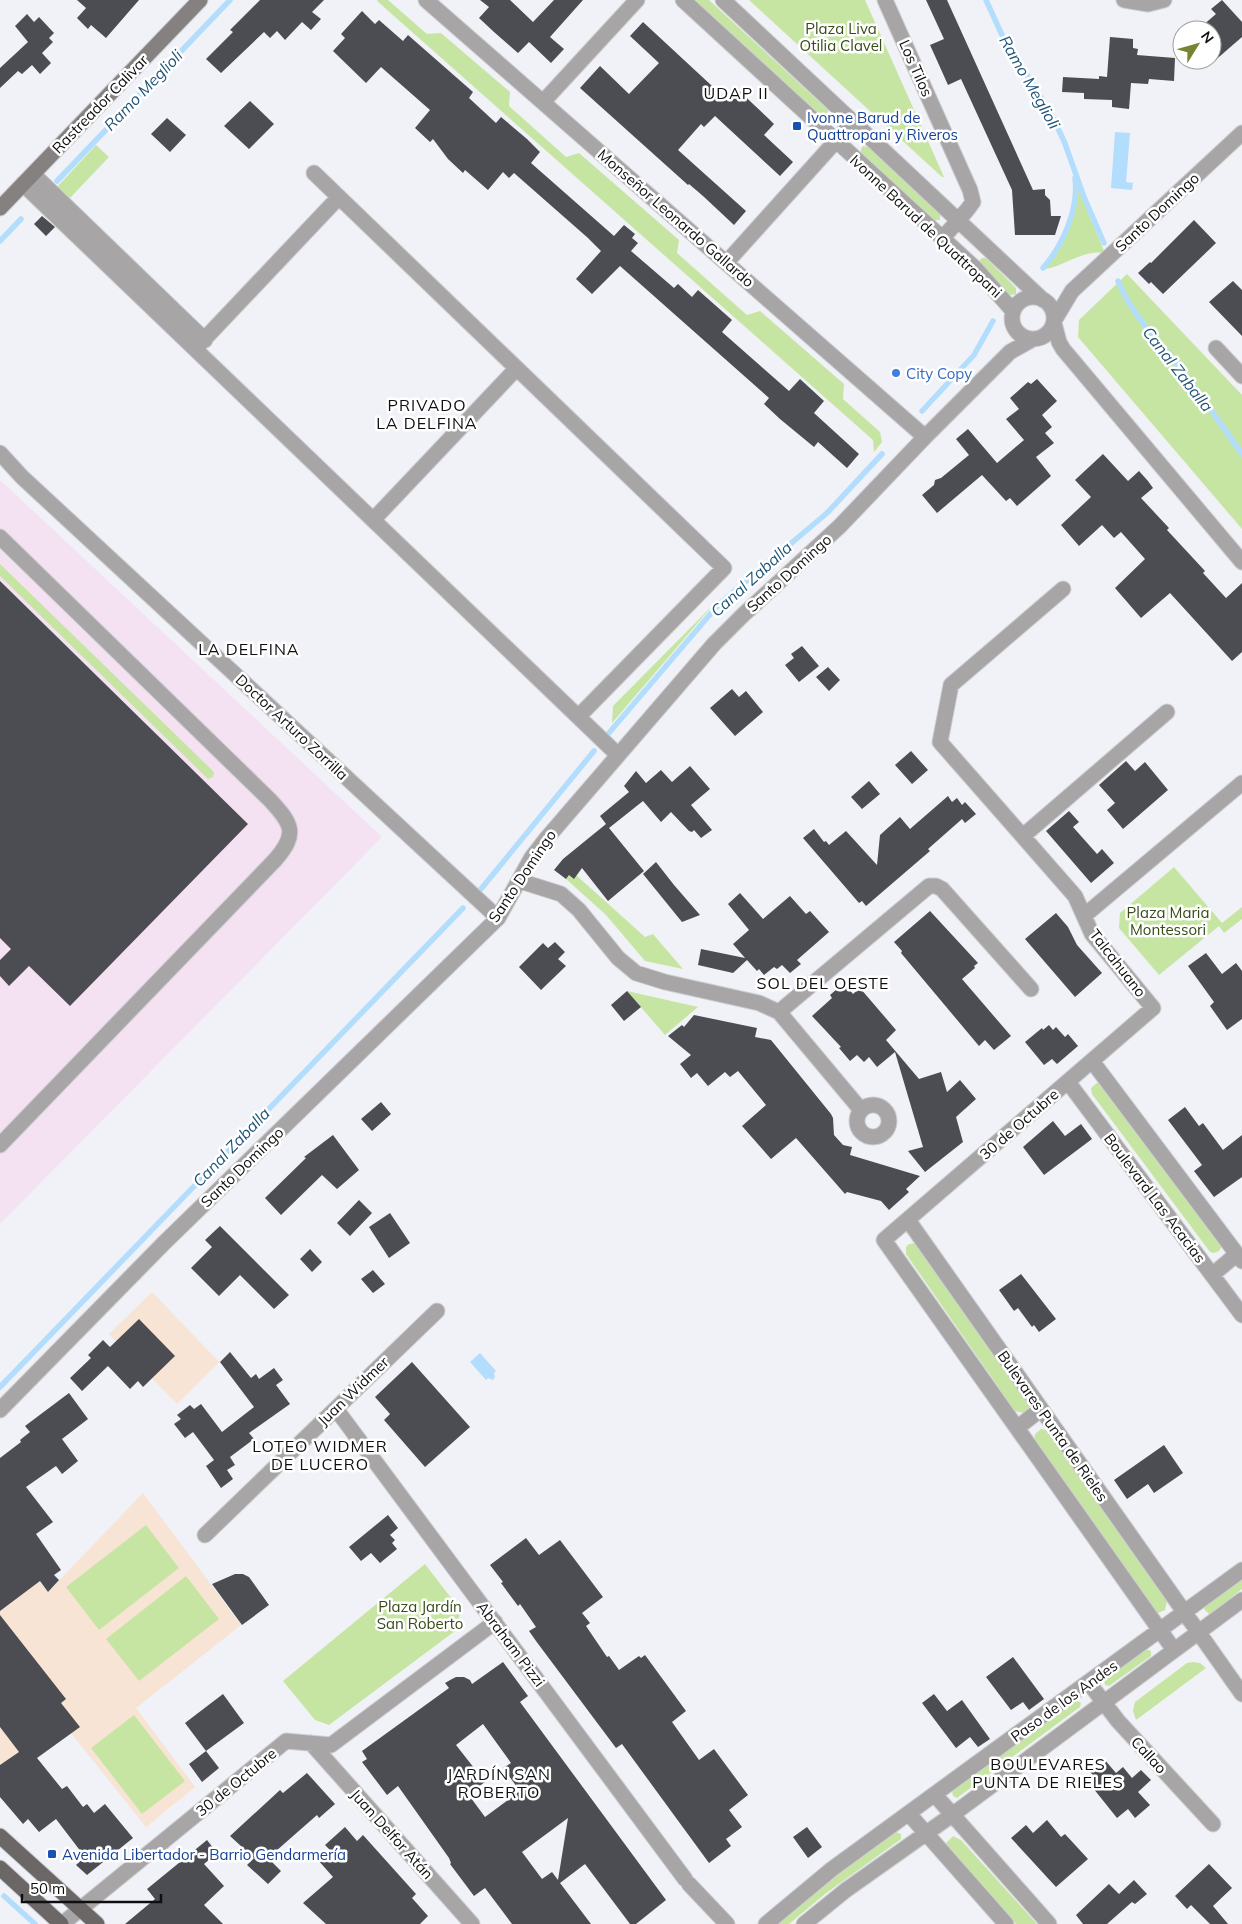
<svg xmlns="http://www.w3.org/2000/svg" width="1242" height="1924" viewBox="0 0 1242 1924" font-family="Mulish,sans-serif">
<style>
.industrial{fill:#f4e1f2}
.education{fill:#f7e4d4}
.green{fill:#c7e5a2}
.water{fill:#b3ddfc}
.lines{fill:none;stroke-linecap:round;stroke-linejoin:round}
.stream{stroke:#b3ddfc;stroke-width:5.5}
.building{fill:#4c4d52;fill-rule:evenodd}
.minor-casing{stroke:#ccced2;stroke-width:17}
.secondary-casing{stroke:#ccced2;stroke-width:17}
.primary-casing{stroke:#ccced2;stroke-width:17}
.minor{stroke:#a8a5a6;stroke-width:15}
.secondary{stroke:#858181;stroke-width:15}
.primary{stroke:#6b6767;stroke-width:15}
.transit-dot{fill:#1a4fb4;stroke:#fff;stroke-width:2}
.shop-dot{fill:#3f7fe0;stroke:#fff;stroke-width:2}
.labels{text-anchor:middle;dominant-baseline:central;stroke-width:5;stroke-linejoin:round;paint-order:stroke}
.park-label{font-size:15px;fill:#374b17;stroke:#fff}
.street-label{font-size:15px;fill:#0f0f11;stroke:#fff}
.transit-label{font-size:15px;fill:#164399;stroke:#fff;text-anchor:start}
.shop-label{font-size:15px;fill:#366cbe;stroke:#fff;text-anchor:start}
.water-label{font-size:16px;font-style:italic;fill:#1f5477;stroke:#fff}
.neighbourhood-label{font-size:16px;letter-spacing:1px;fill:#0f0f11;stroke:#fff}
</style>
<rect width="100%" height="100%" fill="#f0f2f7"/>
<path class="industrial" d="M0 480 382 837 0 1224Z"/>
<path class="education" d="M152 1292 219 1362 177 1404 109 1334Z
M143 1493 241 1625 136 1708 195 1787 146 1827 71 1733 0 1784V1529L48 1592Z"/>
<path class="green" d="M378 0H388L427 34 441 33 510 92 509 106 566 157 579 153 679 240 677 253 747 315 760 311 844 384 843 399 880 432 882 442 874 452 873 440 377 1Z
M694 0H709L828 110V116L825 118 822 117Z
M749 0H865L944 177H942Z
M96 145 109 157 70 198 57 187Z
M863 146 868 147 940 214V220H935L861 153V149Z
M1078 188 1105 253C1083 249 1066 266 1045 269 1064 245 1076 219 1078 188Z
M982 258H986L1016 288V294L1010 295 980 265 979 261Z
M1127 274 1242 395V529L1078 337 1079 320Z
M0 564 213 771 214 773 213 777 208 779 0 576Z
M714 604 612 723 613 706Z
M1174 867 1222 923 1242 907V919L1224 933 1219 926 1159 975 1119 928 1120 913Z
M569 875H576L645 937 653 934 683 969 645 961 606 915 566 879Z
M627 991 698 1007 665 1035Z
M1097 1083H1100L1222 1246 1219 1251 1214 1253 1210 1252 1092 1094 1091 1088Z
M916 1243 1029 1402V1409L1023 1413 1015 1411 906 1254V1247L909 1244Z
M1041 1429 1047 1430 1167 1601 1165 1610 1158 1613 1154 1611 1034 1440 1035 1434Z
M146 1525 179 1568 99 1630 66 1587Z
M425 1564 461 1611 455 1631 329 1725 315 1720 283 1681Z
M186 1576 219 1619 139 1681 106 1639Z
M1242 1579V1589L1213 1612 1209 1614 1204 1609 1205 1607Z
M1146 1649 1151 1651V1656L1109 1686 1105 1685 1104 1680Z
M1193 1662 1200 1663 1206 1668 1136 1720 1133 1711 1135 1702 1187 1663Z
M1076 1700 1081 1703 1080 1707 957 1798 953 1796 952 1791Z
M134 1715 185 1781 142 1814 91 1748Z
M896 1832 901 1834V1839L825 1894 789 1924H776L816 1890Z
M953 1836 961 1840 1037 1924H1016L948 1850 946 1843Z"/>
<path class="water" d="M1115 132 1130 133 1126 182 1133 183 1132 190 1111 188Z
M480 1353 496 1371 494 1373 495 1377 493 1380 488 1378 486 1380 470 1362Z"/>
<g class="lines">
<path class="stream" d="M986 0 1002 35 1050 112 1064 141 1084 197 1104 243
M57 181 230 0
M0 241 21 219
M1043 268C1063 245 1079 209 1075 178
M1118 281C1132 315 1154 335 1176 363 1199 392 1220 423 1242 454
M922 411 974 355 993 321
M608 734 718 605 827 513 882 454
M481 889 594 751
M0 1387 463 908
M4 1896 35 1924"/>
</g>
<path class="building" d="M77 0H139L106 38 91 25 88 29 77 18 86 8Z
M260 0H324L312 12 321 19 311 30 302 22 285 40 277 31 270 38 264 32 221 73 206 59 233 32 230 30Z
M480 0H510L533 22 554 0H583L550 37 564 49 551 63 529 42 518 53 494 32 479 18 489 7Z
M926 0H947L1033 190 1045 189V195L1050 200 1051 216H1061L1055 235H1015L1012 190 961 79 948 85 935 56 930 45 944 39Z
M1222 0 1242 22V37L1212 63V30H1206L1202 26 1216 14 1211 9Z
M362 11 375 24 379 20 403 41 408 35 473 92 469 98 496 123 501 117 527 139 540 152 531 163 614 236 624 225 635 234 632 238 638 243 631 251 674 288 678 284 692 297 698 290 732 320 722 332 789 391 800 379 824 401 814 413 859 454 847 468 818 442 814 447 780 419 764 404 769 398 620 266 592 294 576 279 601 251 588 238 514 173 509 178 503 172 488 190 465 170 463 173 448 159 433 139 430 142 415 128 430 110 381 67 366 83 333 51 345 38 341 34Z
M27 14 34 22 39 17 54 33 49 38 53 42 42 53 51 63 40 74 32 65 22 74 18 71 0 88V68L28 42 15 26Z
M643 22 725 98 735 87 769 119 774 124 764 135 793 162 780 176 715 116 704 127 701 124 678 150 746 211 734 225 703 196 689 184 688 185 580 88 600 66 629 94 659 63 630 36Z
M1110 37 1133 39V48L1138 49 1137 55 1175 58 1174 81 1149 79 1148 84 1131 83 1129 109 1112 107V100L1084 99V93L1062 92 1063 77 1099 79V76L1107 77Z
M250 101 274 124 249 149 224 126Z
M167 118 186 135 170 152 151 134Z
M42 216 55 227 46 236 34 224Z
M1194 220 1216 243 1163 294 1151 282 1149 284 1138 273 1150 262 1151 263Z
M1233 281 1242 290V336L1209 302Z
M1037 379 1057 401 1042 415 1052 427 1045 433 1054 443 1036 457 1051 476 1017 506 1010 498 1006 501 982 475 937 513 922 495 934 485 935 480 941 478 969 455 956 439 968 429 997 463 1024 440 1006 419 1019 409 1010 398 1028 382 1031 384Z
M1103 454 1128 481 1139 471 1148 481 1153 488 1141 498 1169 528 1167 530 1205 571 1203 573 1226 598 1242 583V652L1232 661 1170 593 1141 618 1115 588 1145 559 1121 532 1114 538 1102 525 1079 546 1061 525 1091 497 1075 480Z
M0 581 248 824 70 1006 29 966 9 986 0 976V960L11 949 0 938Z
M802 646 819 666 799 682 785 665 794 658 791 654Z
M828 667 840 680 829 691 816 677Z
M732 689 739 697 746 691 763 712 735 736 710 708Z
M911 751 928 770 912 784 895 765Z
M1126 761 1135 771 1145 762 1168 790 1123 829 1107 810 1115 803 1099 785Z
M690 766 710 789 691 805 712 830 701 838 694 830 692 832 689 831 671 812 661 822 643 801 609 828 644 871 608 901 582 868 574 879 569 875 566 879 554 870 563 859 606 824 600 816 629 792 624 786 636 771 646 783 661 770 672 782Z
M869 781 880 794 862 809 851 797Z
M948 796 952 802 957 798 962 805 965 802 976 814 965 823 962 819 928 849 930 851 866 906 862 901 859 903 803 838 814 829 824 842 826 841 829 845 846 831 877 865 880 835 900 817 910 829Z
M1069 811 1079 822 1073 827 1097 854 1102 849 1114 863 1091 883 1046 831Z
M656 862 674 885 700 915 682 922 643 874Z
M740 893 763 919 790 896 806 914 810 911 829 932 797 960 801 964 790 973 782 965 777 969 774 967 764 975 759 969 757 971 747 960 733 973 698 965 701 949 745 958 733 944 749 930 728 904Z
M930 911 978 963 974 966 975 968 962 979 1011 1036 994 1050 985 1040 979 1046 901 953 902 951 894 942Z
M1056 913 1068 927 1077 945 1102 973 1075 997 1025 939Z
M555 942 565 952 558 959 566 966 541 990 519 967 543 943 548 948Z
M1206 953 1222 974 1236 963 1242 971V1019L1227 1030 1210 1006 1214 1002 1188 966Z
M844 983 853 994 860 988 896 1030 886 1040 919 1079 941 1072 947 1092 960 1080 976 1099 956 1117 963 1142 925 1172 908 1151 923 1147 895 1052 877 1067 869 1057 864 1062 857 1055 850 1061 839 1048 841 1047 812 1016 832 998 830 995Z
M627 991 641 1007 624 1021 611 1005Z
M694 1015 757 1028 755 1037 771 1040 831 1114 833 1118 834 1135 843 1145 852 1147 850 1155 920 1176 906 1189 909 1192 889 1210 881 1201 847 1192 845 1194 796 1138 771 1159 742 1126 766 1105 738 1071 730 1077 725 1072 708 1086 697 1073 691 1078 680 1064 691 1055 668 1036 682 1025 684 1027Z
M1049 1025 1053 1030 1056 1027 1065 1037 1068 1034 1078 1046 1057 1064 1052 1059 1044 1065 1025 1042 1042 1028 1043 1030Z
M381 1102 391 1114 372 1131 361 1119Z
M1185 1107 1199 1126 1203 1123 1223 1150 1242 1135V1177L1214 1197 1194 1171 1202 1165 1168 1120Z
M1053 1121 1065 1136 1081 1124 1092 1139 1044 1175 1023 1147Z
M333 1135 359 1170 337 1189 322 1175 281 1215 265 1198 306 1158 304 1157Z
M359 1200 372 1213 350 1236 337 1223Z
M390 1213 410 1243 389 1258 369 1227Z
M220 1226 289 1295 274 1309 240 1275 219 1296 191 1268 212 1247 205 1240Z
M310 1249 322 1262 312 1272 300 1259Z
M373 1270 385 1284 373 1293 361 1279Z
M1021 1274 1056 1319 1039 1332 1034 1325 1032 1327 1018 1308 1014 1311 999 1290Z
M139 1319 175 1356 143 1387 138 1381 130 1389 108 1366 82 1391 70 1378 91 1358 88 1355 103 1340 110 1347Z
M230 1352 251 1378 256 1374 259 1379 274 1368 283 1380 276 1385 290 1404 249 1433 254 1439 230 1457 235 1465 227 1470 233 1479 221 1488 206 1466 214 1460 193 1432 185 1438 174 1424 181 1419 177 1415 190 1405 194 1409 201 1404 222 1432 254 1407 220 1362Z
M412 1362 470 1427 425 1467 384 1420 390 1414 375 1397Z
M69 1393 88 1419 62 1439 78 1461 62 1474 56 1466 26 1487 53 1522 36 1534 61 1570 54 1575 59 1580 48 1592 40 1581 0 1611V1458L21 1442 20 1440 30 1432 25 1426Z
M1164 1445 1183 1473 1154 1493 1148 1484 1127 1499 1114 1480Z
M388 1515 398 1528 390 1535 395 1540 392 1543 397 1549 380 1563 371 1553 361 1561 349 1547Z
M526 1538 539 1555 560 1540 603 1597 582 1613 590 1623 586 1626 607 1657 609 1656 619 1670 639 1656 641 1658 645 1655 686 1711 672 1722 699 1760 714 1749 748 1795 729 1810 742 1827 726 1839 731 1846 709 1863 622 1744 616 1748 536 1641 529 1631 536 1627 520 1604 518 1606 501 1583 503 1582 490 1565Z
M235 1574H243L249 1577 269 1605 242 1625 212 1584Z
M0 1615 66 1699 61 1703 80 1727 37 1758 62 1789 67 1786 83 1807 87 1804 94 1813 105 1804 133 1838 87 1875 76 1865 85 1857 56 1819 39 1832 28 1819 23 1824 0 1797V1765L19 1752 0 1727Z
M1013 1657 1044 1699 1029 1710 1023 1702 1011 1710 986 1677Z
M503 1662 528 1696 520 1702 666 1900 636 1924H630L585 1864 560 1883 591 1924H512L485 1888 474 1896 450 1864 451 1863 449 1858 398 1786 387 1795 362 1762 367 1759 362 1751 449 1688 445 1683 452 1679 456 1677H464L470 1680 472 1684ZM483 1724 511 1763 503 1768 520 1791 485 1817 468 1794 485 1782 456 1745ZM568 1818 558 1880 552 1872 542 1879 522 1852Z
M223 1694 244 1723 206 1751 219 1768 202 1782 189 1764 206 1751 185 1723Z
M934 1694 947 1711 962 1700 990 1739 978 1747 970 1737 956 1748 922 1703Z
M1104 1759 1116 1773 1123 1767 1132 1778 1141 1770 1151 1780 1138 1792 1150 1805 1135 1818 1128 1809 1117 1818 1089 1783 1095 1777 1090 1772Z
M307 1773 335 1804 319 1818 317 1815 268 1858 281 1871 268 1884 247 1865 254 1858 230 1836 280 1790 283 1793Z
M1047 1820 1061 1837 1065 1834 1088 1859 1056 1887 1011 1838 1026 1825 1033 1833Z
M345 1827 357 1841 363 1835 416 1894 412 1898 428 1916 420 1924H326L303 1903 333 1877 318 1860 330 1850 325 1845Z
M807 1827 822 1847 808 1858 793 1837Z
M207 1840 217 1853 204 1864 224 1886 204 1905 223 1924H125L155 1899 147 1889Z
M1209 1864 1232 1888 1213 1906 1228 1924H1210L1191 1905 1187 1909 1175 1896Z
M1134 1880 1147 1894 1135 1904 1132 1902 1107 1924H1083L1076 1915 1109 1884 1119 1894Z"/>
<g class="lines">
<defs>
<path id="minor" d="M426 0 925 437
M683 0 976 269 1013 311
M723 0 1043 300
M885 0 970 190 973 202 967 210 942 239
M1124 0 1148 4 1164 0
M543 102 637 0
M314 173 724 568 578 717
M33 174 205 340
M23 184 617 754
M726 263 853 122
M1012 318a21 21 0 1 1 42 0a21 21 0 1 1-42 0Z
M1054 321 1072 291 1242 133
M1054 323 1059 342 1063 349 1242 562
M197 347 339 197
M1216 348 1242 376
M0 453 22 477 498 918
M373 520 516 369
M0 537 270 800C291 823 299 833 275 860L0 1145
M1063 589 951 685 940 742 1075 896 1092 934 1153 1008 884 1240 1174 1650
M1023 836 1167 712
M520 881 561 894 579 910 618 958 636 973 665 982 759 1003 779 1012 861 1110
M1085 915 1242 783
M779 1012 929 886H936L942 889 1031 989
M1092 1061 1242 1261
M1068 1082 1242 1315
M857 1121a16 16 0 1 1 32 0a16 16 0 1 1-32 0Z
M908 1220 1242 1694
M1212 1275 1237 1254
M336 1409 685 1879
M0 1410 164 1243 498 918 532 857 546 839 714 644 743 615 840 526 925 437 1010 352 1033 339
M1017 1428 1041 1409
M205 1535 437 1311
M1089 1683 1118 1721 1213 1824
M311 1743 472 1924
M935 1795 1049 1924
M909 1814 1006 1924
M689 1884 727 1924
M62 1924 286 1741 331 1745 495 1622
M766 1924 832 1869 1242 1570
M804 1924 846 1890 952 1815 1242 1600"/>
<path id="secondary" d="M0 208 200 0"/>
<path id="primary" d="M0 1836 97 1924
M0 1868 61 1924"/>
</defs>
<use href="#minor" class="minor-casing"/>
<use href="#secondary" class="secondary-casing"/>
<use href="#primary" class="primary-casing"/>
<use href="#minor" class="minor"/>
<use href="#secondary" class="secondary"/>
<use href="#primary" class="primary"/>
</g>
<g class="transit-dot">
<rect x="792" y="121" width="10" height="10" rx="2.5"/>
<rect x="47" y="1849" width="10" height="10" rx="2.5"/>
</g>
<circle class="shop-dot" cx="896" cy="373" r="5"/>
<g class="labels">
<g class="park-label">
<text x="841" y="28">Plaza Liva<tspan x="841" dy="17">Otilia Clavel</tspan></text>
<text x="1168" y="912">Plaza Maria<tspan x="1168" dy="17">Montessori</tspan></text>
<text x="420" y="1606">Plaza Jardín<tspan x="420" dy="17">San Roberto</tspan></text>
</g>
<g class="street-label">
<text transform="translate(916 68) rotate(66)">Los Tilos</text>
<text transform="translate(100 104) rotate(-46)">Rastreador Calivar</text>
<text transform="translate(1157 212) rotate(-43)">Santo Domingo</text>
<text transform="translate(676 218) rotate(41)">Monseñor Leonardo Gallardo</text>
<text transform="translate(926 226) rotate(43)">Ivonne Barud de Quattropani</text>
<text transform="translate(789 573) rotate(-42)">Santo Domingo</text>
<text transform="translate(292 727) rotate(43)">Doctor Arturo Zorrilla</text>
<text transform="translate(522 876) rotate(-56)">Santo Domingo</text>
<text transform="translate(1118 963) rotate(52)">Talcahuano</text>
<text transform="translate(1019 1124) rotate(-41)">30 de Octubre</text>
<text transform="translate(242 1167) rotate(-44)">Santo Domingo</text>
<text transform="translate(1155 1198) rotate(53)">Boulevard Las Acacias</text>
<text transform="translate(353 1391) rotate(-44)">Juan Widmer</text>
<text transform="translate(1053 1426) rotate(55)">Bulevares Punta de Rieles</text>
<text transform="translate(511 1644) rotate(53)">Abraham Pizzi</text>
<text transform="translate(1064 1701) rotate(-36)">Paso de los Andes</text>
<text transform="translate(1149 1755) rotate(47)">Callao</text>
<text transform="translate(236 1782) rotate(-39)">30 de Octubre</text>
<text transform="translate(392 1834) rotate(48)">Juan Delfor Atán</text>
</g>
<g class="transit-label">
<text x="807" y="117">Ivonne Barud de<tspan x="807" dy="17">Quattropani y Riveros</tspan></text>
<text x="62" y="1854">Avenida Libertador - Barrio Gendarmería</text>
</g>
<g class="shop-label">
<text x="906" y="373">City Copy</text>
</g>
<g class="water-label">
<text transform="translate(1030 82) rotate(60)">Ramo Meglioli</text>
<text transform="translate(143 90) rotate(-46)">Ramo Meglioli</text>
<text transform="translate(1178 369) rotate(52)">Canal Zaballa</text>
<text transform="translate(751 579) rotate(-42)">Canal Zaballa</text>
<text transform="translate(231 1147) rotate(-46)">Canal Zaballa</text>
</g>
<g class="neighbourhood-label">
<text x="736" y="93">UDAP II</text>
<text x="427" y="405">PRIVADO<tspan x="427" dy="18">LA DELFINA</tspan></text>
<text x="249" y="649">LA DELFINA</text>
<text x="823" y="983">SOL DEL OESTE</text>
<text x="320" y="1446">LOTEO WIDMER<tspan x="320" dy="18">DE LUCERO</tspan></text>
<text x="1048" y="1764">BOULEVARES<tspan x="1048" dy="18">PUNTA DE RIELES</tspan></text>
<text x="499" y="1774">JARDÍN SAN<tspan x="499" dy="18">ROBERTO</tspan></text>
</g>
</g>
<g transform="translate(1197 45) rotate(53)"><circle r="24" fill="#ffffff" stroke="#9f9fa0"/>
<path d="M0-4L9 19L0 12L-9 19Z" fill="#778532"/>
<text y="-8" font-size="14" font-weight="bold" text-anchor="middle" fill="#0f0f11">N</text>
</g>
<path d="M22 1894v8h139v-8" fill="none" stroke="#0f0f11" stroke-width="2.5"/>
<text x="30" y="1894" font-size="15" fill="#0f0f11" stroke="#ffffff" stroke-width="4" paint-order="stroke">50 m</text>
</svg>
